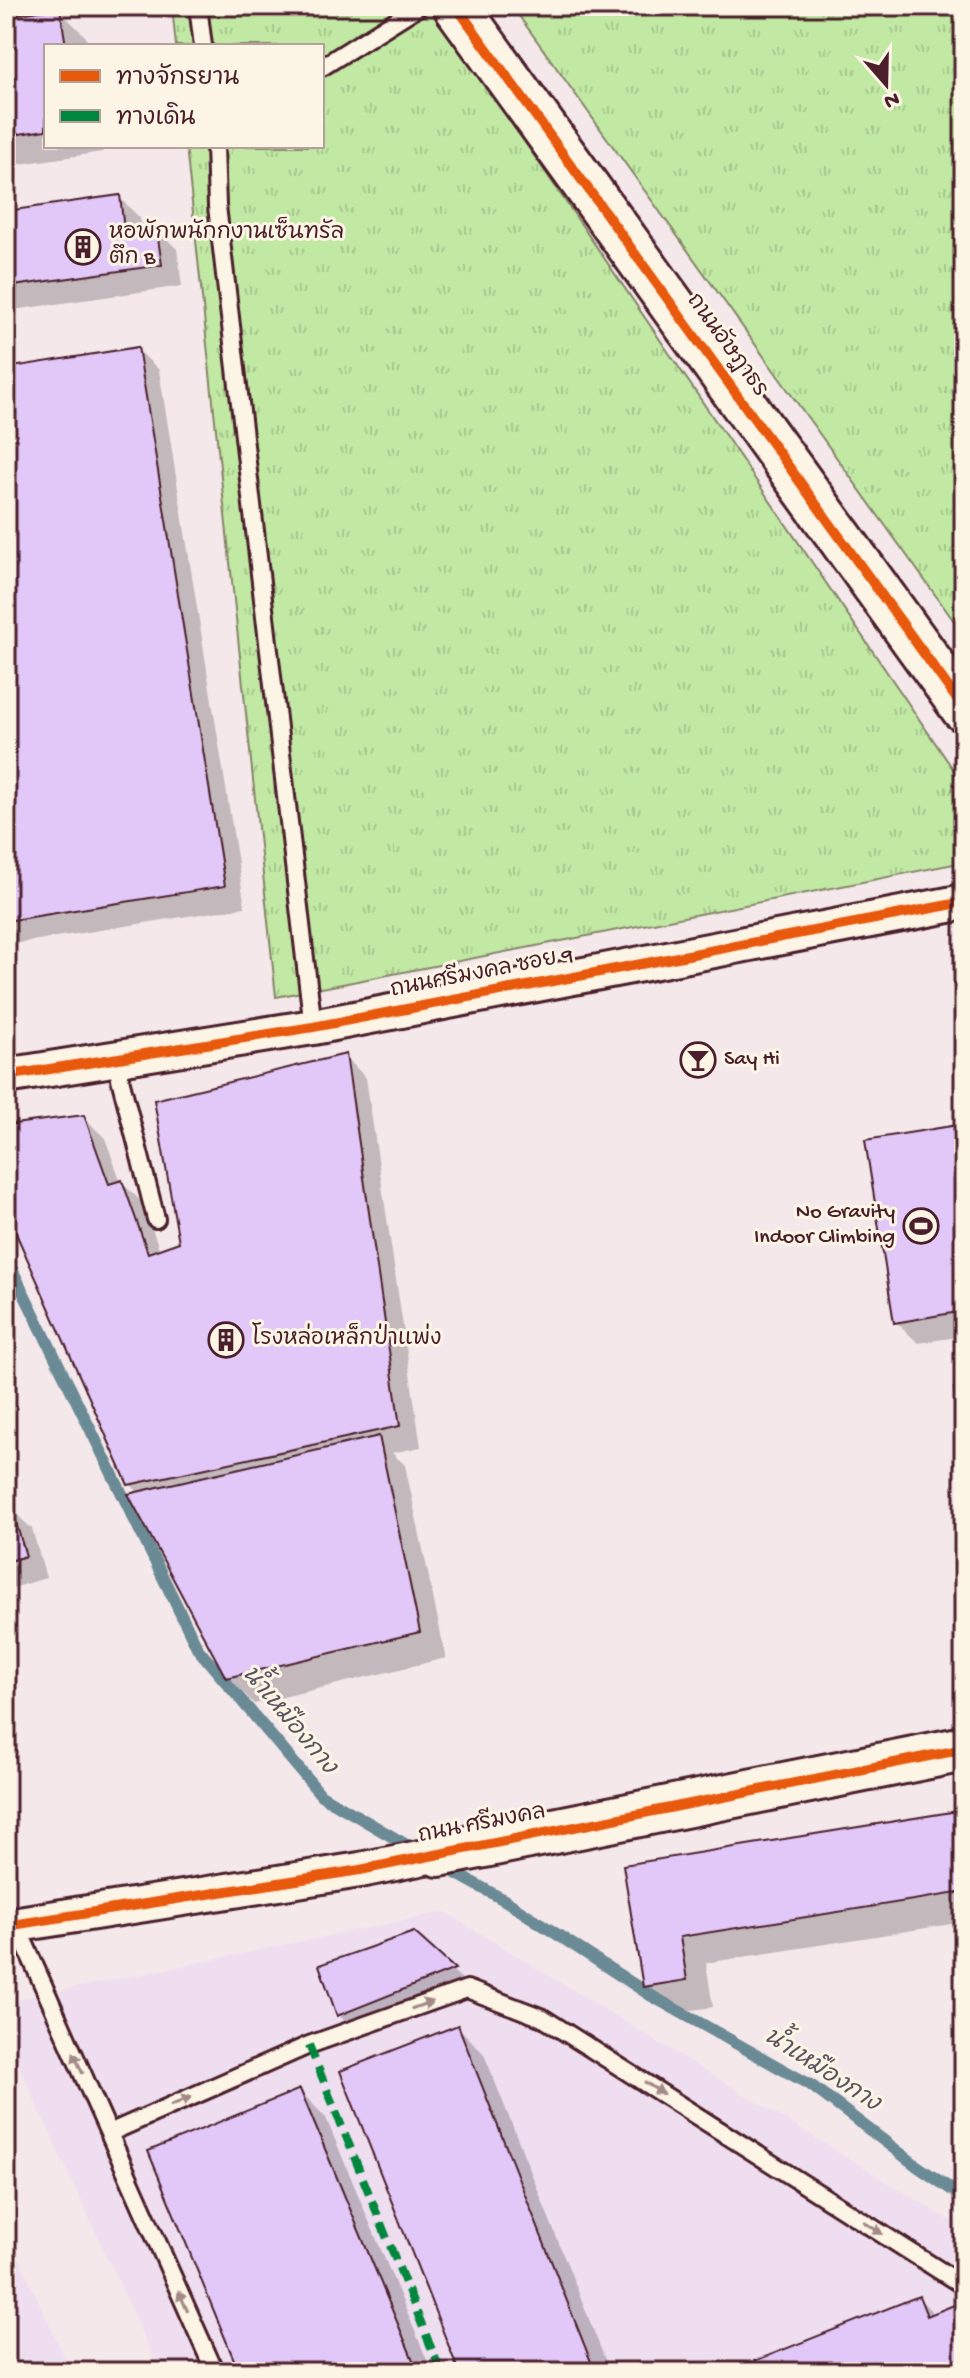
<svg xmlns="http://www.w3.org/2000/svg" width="970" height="2378" viewBox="0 0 970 2378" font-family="'Gochi Hand','Playpen Sans Thai',sans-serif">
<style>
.built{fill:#eedeef}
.grass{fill:url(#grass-tufts);stroke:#868468;stroke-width:2}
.shadow{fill:#0003}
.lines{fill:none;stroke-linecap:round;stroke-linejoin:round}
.stream{stroke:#6b8a95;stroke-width:12}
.building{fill:#e1c8f8;stroke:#4a1f2b;stroke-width:2}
.lane-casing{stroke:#4a1f2b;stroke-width:22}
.street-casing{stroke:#4a1f2b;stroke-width:40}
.secondary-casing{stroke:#4a1f2b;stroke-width:50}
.lane{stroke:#fcf5e5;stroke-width:16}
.street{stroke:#fcf5e5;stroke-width:34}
.secondary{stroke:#fcf5e5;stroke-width:44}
.quiet{stroke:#00873e;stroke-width:8;stroke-dasharray:16 8;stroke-linecap:butt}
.cycleway-casing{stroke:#fcf5e5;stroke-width:15}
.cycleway{stroke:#e8590c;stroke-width:10}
.oneway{fill:#a38a88}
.labels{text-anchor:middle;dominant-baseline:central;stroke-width:6;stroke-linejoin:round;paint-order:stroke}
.poi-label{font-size:22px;fill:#4a1f2b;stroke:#fcf5e5;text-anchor:start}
.street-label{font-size:22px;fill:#4a1f2b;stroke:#fcf5e5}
.water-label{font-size:24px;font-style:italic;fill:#5a5460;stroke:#fcf5e5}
</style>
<defs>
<pattern id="grass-tufts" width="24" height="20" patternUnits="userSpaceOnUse" patternTransform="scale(2)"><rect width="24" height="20" fill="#c1e9a4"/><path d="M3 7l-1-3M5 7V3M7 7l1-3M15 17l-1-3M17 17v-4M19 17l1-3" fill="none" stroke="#a7c78d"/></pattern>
</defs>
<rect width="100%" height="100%" fill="#f4e8eb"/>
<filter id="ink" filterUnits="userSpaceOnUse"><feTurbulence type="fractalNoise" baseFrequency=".0125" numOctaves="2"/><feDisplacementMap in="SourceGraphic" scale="16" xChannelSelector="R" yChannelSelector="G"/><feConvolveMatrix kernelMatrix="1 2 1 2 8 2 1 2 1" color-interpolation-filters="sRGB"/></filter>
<g filter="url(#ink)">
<path class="built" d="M445 1912 964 2229V2372H160L6 2037V2002Z
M6 2229 71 2372H6Z"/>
<path class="grass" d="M172 6H432L964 785V862L276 997 186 146H322V46H176Z
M512 6H964V635Z"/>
<path class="shadow" d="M59 10 86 37 88 46H46V146H102L103 152 6 166V18Z
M119 197 140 218 142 229 155 227 177 249 182 286 6 311V213Z
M137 349 159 370 245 907 6 945V370Z
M345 1056 366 1078 421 1447 392 1453 405 1465 446 1658 254 1704 228 1677 139 1493 130 1484 6 1206V1127L83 1117 105 1138 121 1182 143 1203 160 1251 181 1244Z
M964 1126V1336L918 1343 896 1322Z
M10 1508 32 1529 46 1578 6 1590V1509Z
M964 1812V1922L706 1963 713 2007 672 2013 645 1986 626 1866Z
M414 1935 467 1984 354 2030 339 2015Z
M458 2027 484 2054 610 2372H461Z
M300 2091 326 2118 432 2372H241Z
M919 2298 935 2315 964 2303V2372H732Z"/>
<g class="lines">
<path class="stream" d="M6 1257 198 1649 321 1795 415 1850
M441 1865 506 1901 650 1995 812 2086 917 2166 964 2198"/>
</g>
<path class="building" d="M60 8 66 46H46V130L6 136V16Z
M120 195 124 230 156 225 162 265 6 287V211Z
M138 347 225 886 6 921V368Z
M346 1054 400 1426 128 1485 6 1211V1125L84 1115 109 1184 122 1180 148 1253 179 1242 154 1100Z
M964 1124V1311L894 1323 865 1140Z
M964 1386V1468L954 1388Z
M379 1436 420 1632 226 1678 128 1494Z
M11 1506 26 1556 6 1562V1507Z
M964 1810V1892L680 1937 687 1980 643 1987 623 1865Z
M414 1932 455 1969 337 2016 319 1965Z
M458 2025 593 2367 582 2372H459L340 2071Z
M300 2089 418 2372H239L148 2151Z
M919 2296 927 2316 964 2301V2372H727Z"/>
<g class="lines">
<defs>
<path id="lane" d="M198 6 203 46
M322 67 419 6
M215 146 217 206 313 1027
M115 1059 156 1219
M16 1924 215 2372
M109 2133 309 2045 467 1989 543 2018 964 2286"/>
<path id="street" d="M6 1076 313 1027 964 902
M6 1926 360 1870 439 1854"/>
<path id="secondary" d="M456 6 964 709
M439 1854 964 1749"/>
</defs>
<use href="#lane" class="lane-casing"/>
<use href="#street" class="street-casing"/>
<use href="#secondary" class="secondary-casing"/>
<use href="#lane" class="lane"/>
<use href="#street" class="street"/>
<use href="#secondary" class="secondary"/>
<path class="quiet" d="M309 2045 441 2372"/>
<defs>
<path id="cycleway" d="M456 6 964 709
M6 1076 313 1027 964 902
M6 1926 360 1870 964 1749"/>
</defs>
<use href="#cycleway" class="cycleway-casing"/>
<use href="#cycleway" class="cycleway"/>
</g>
<defs><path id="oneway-solid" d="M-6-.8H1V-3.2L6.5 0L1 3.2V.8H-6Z" transform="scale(2)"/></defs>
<g class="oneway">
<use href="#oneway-solid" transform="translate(422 2005) rotate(-19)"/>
<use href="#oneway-solid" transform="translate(78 2063) rotate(-114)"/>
<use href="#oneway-solid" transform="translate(654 2088) rotate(33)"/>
<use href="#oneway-solid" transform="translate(181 2101) rotate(-24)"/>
<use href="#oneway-solid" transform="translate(873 2228) rotate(33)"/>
<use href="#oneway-solid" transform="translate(183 2301) rotate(-114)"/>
</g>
</g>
<defs>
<symbol id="building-ring" viewBox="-11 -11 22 22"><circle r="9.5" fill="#fcf5e5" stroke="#4a1f2b" stroke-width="1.5"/><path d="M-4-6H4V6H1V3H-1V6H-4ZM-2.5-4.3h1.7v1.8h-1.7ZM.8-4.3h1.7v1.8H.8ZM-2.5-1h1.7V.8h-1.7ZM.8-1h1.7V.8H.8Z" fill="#4a1f2b"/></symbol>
<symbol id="bar-ring" viewBox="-11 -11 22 22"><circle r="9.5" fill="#fcf5e5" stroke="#4a1f2b" stroke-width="1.5"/><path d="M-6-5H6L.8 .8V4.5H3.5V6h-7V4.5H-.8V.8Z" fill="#4a1f2b"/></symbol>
<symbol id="stadium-ring" viewBox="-11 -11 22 22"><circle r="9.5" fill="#fcf5e5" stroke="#4a1f2b" stroke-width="1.5"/><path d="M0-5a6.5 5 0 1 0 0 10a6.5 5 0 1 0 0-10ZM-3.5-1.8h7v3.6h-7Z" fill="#4a1f2b"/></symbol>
</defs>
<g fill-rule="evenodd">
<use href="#building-ring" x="63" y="227" width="40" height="40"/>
<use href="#bar-ring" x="678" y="1040" width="40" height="40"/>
<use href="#stadium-ring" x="901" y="1206" width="40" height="40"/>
<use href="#building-ring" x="206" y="1320" width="40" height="40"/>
</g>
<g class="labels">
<g class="poi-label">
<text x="109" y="234">หอพักพนักกงานเซ็นทรัล<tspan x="109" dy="25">ตึก B</tspan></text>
<text x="724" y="1060">Say Hi</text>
<text x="895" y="1213" text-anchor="end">No Gravity<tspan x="895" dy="25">Indoor Climbing</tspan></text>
<text x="252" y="1340">โรงหล่อเหล็กป่าแพ่ง</text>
</g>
<g class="street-label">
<text transform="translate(726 346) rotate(54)">ถนนอัษฎาธร</text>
<text transform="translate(482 974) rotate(-11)">ถนนศรีมงคล ซอย 9</text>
<text transform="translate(482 1825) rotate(-11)">ถนน ศรีมงคล</text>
</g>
<g class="water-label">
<text transform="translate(288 1721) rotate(50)">น้ำเหมืองกาง</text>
<text transform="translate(821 2071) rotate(33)">น้ำเหมืองกาง</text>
</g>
</g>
<rect width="970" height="2378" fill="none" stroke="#fcf5e5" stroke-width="32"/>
<rect x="16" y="16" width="938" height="2346" fill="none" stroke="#4a1f2b" stroke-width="3" filter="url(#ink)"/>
<rect x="44" y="44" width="280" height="104" fill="#fcf5e5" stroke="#b59f9b" stroke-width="2"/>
<rect x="60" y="70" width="40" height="12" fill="#e8590c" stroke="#b59f9b" stroke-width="2"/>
<text x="116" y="84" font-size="24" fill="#4a1f2b">ทางจักรยาน</text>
<rect x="60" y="110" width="40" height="12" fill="#00873e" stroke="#b59f9b" stroke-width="2"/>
<text x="116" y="124" font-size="24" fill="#4a1f2b">ทางเดิน</text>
<g transform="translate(886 84) rotate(160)" stroke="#fcf5e5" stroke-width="6" paint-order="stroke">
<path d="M0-6L14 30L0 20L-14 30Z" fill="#4a1f2b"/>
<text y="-12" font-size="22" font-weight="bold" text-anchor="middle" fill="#4a1f2b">N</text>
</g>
</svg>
